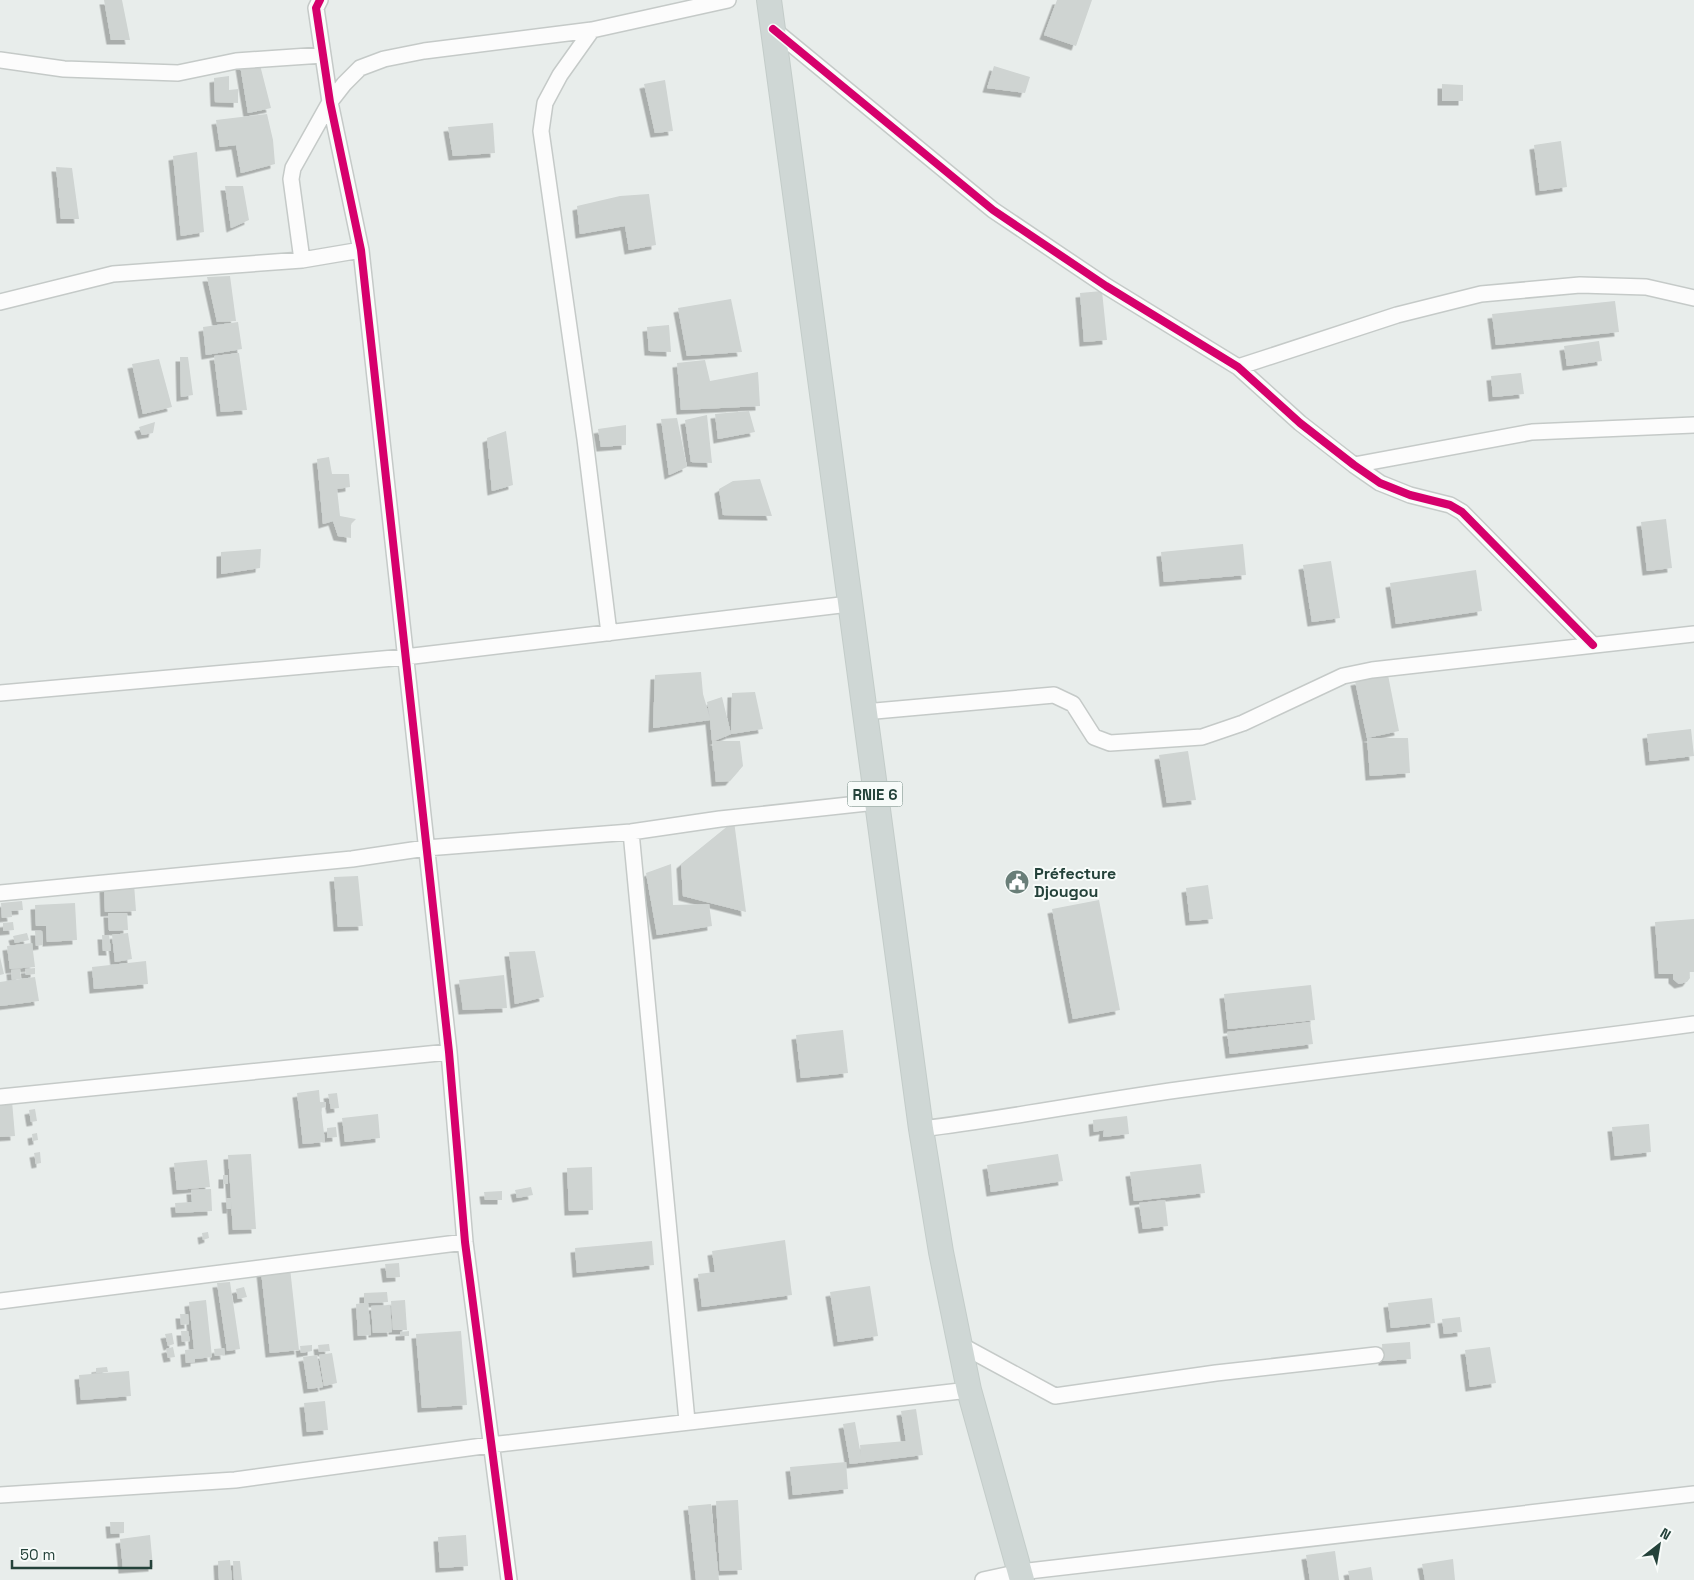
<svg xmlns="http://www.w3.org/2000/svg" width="1694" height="1580" viewBox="0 0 1694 1580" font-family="'Space Grotesk',sans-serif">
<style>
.building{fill:#cfd4d2;filter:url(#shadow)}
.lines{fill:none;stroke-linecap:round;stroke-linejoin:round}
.street-casing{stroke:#c5cac8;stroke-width:18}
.primary-casing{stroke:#c3ccc9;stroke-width:26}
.street{stroke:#fcfcfc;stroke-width:15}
.primary{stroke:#cfd7d5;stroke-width:24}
.cycleway-casing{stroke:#f7fbf9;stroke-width:11}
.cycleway{stroke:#d6006c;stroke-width:8}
.labels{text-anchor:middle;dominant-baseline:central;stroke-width:4;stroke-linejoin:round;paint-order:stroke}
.shield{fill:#f7fbf9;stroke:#637a73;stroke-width:1}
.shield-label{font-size:15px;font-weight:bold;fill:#24423a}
.poi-label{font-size:16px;font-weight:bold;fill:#24423a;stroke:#f7fbf9;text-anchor:start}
</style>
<defs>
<filter id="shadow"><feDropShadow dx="-4.5" dy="4.5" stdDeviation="0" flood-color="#0004"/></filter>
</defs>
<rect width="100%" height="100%" fill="#e8edeb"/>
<path class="building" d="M104 0H122L130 40H111Z
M1057 0H1092L1076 46 1044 35Z
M240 65H260L271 108 248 113Z
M994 66 1030 77 1025 93 987 88Z
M229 76V90L238 89V103L215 102 214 78Z
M665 80 673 131 655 133 644 84Z
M1442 84 1463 85V101H1442Z
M267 114 273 140 275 164 241 173 236 145 220 147 216 120Z
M493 123 495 153 453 156 448 127Z
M1561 141 1567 187 1540 191 1534 145Z
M197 152 204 232 181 236 173 156Z
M56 167 72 168 79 219H61Z
M225 186H243L249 220 231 228Z
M649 194 656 245 629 250 625 226 580 234 577 206 620 196Z
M230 276 236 321 217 322 207 277Z
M1102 291 1107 340 1084 342 1080 293Z
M731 299 742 352 687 356 678 308Z
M1615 301 1619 332 1496 345 1492 314Z
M238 322 242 349 206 355 203 327Z
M669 325 671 352 649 351 647 327Z
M1599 341 1602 361 1567 366 1564 346Z
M239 353 247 410 221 412 214 356Z
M180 357H188L193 395 181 397Z
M159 359 172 407 143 414 132 364Z
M705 360 710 381 758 372 760 406 681 410 677 363Z
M1521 373 1524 394 1493 397 1491 376Z
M749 411 755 432 718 439 715 414Z
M707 415 712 463 691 462 685 420Z
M677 418 687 467 669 475 661 419Z
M155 422 153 433 142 435 139 427Z
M626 425V445L601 447 598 429Z
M506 431 513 485 492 491 487 438Z
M329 457 332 474H349L350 487 337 489 340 516 356 519 351 524V538L338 536 333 521 323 524 317 459Z
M760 479 772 516 723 515 719 489 733 481Z
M1666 519 1672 568 1647 571 1641 522Z
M1243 544 1246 575 1164 582 1161 552Z
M261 549 260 568 221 574V552Z
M1331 561 1340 618 1312 622 1303 565Z
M1476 570 1482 611 1396 624 1390 583Z
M701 672 703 694 710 718 707 702 722 697 731 734 714 741H740L743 766 730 781 716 782 710 720 653 728 655 675Z
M1388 675 1399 731 1367 738H1408L1410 773 1370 776 1367 738 1355 681Z
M755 692 763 729 731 734 732 693Z
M1691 729 1694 756 1650 761 1647 734Z
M1188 751 1196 800 1167 803 1159 755Z
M734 821 746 912 683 896 681 864Z
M671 864 673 905 709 904 712 926 657 935 646 873Z
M358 876 363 926 338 927 334 877Z
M134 884 136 911 105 912 104 886Z
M1208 885 1213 919 1190 921 1186 888Z
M1099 900 1120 1010 1073 1019 1052 909Z
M22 901 23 910 11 911 12 917 2 918 1 903Z
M75 903 77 940 47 942 46 926H36L35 905Z
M108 913H127L128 930 109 931Z
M1694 919V972H1689L1690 978 1687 982 1679 984 1673 979V974H1659L1655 922Z
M13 922 14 930 3 931V923Z
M35 931H42L43 945 36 946Z
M27 933 29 940 15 943 13 936Z
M128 933 132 959 115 962 112 935Z
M102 935H109L111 951H103Z
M32 943 35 967 10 969 7 946Z
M535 951 544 997 515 1004 509 952Z
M0 957 4 974 0 975Z
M146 961 148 984 94 989 92 967Z
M35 968V974L26 975 25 969Z
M20 969 21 979 12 980 11 970Z
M504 975 507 1008 463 1010 459 980Z
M35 977 39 1001 0 1006V982Z
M1311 985 1315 1020 1228 1029 1224 994Z
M1310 1022 1313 1044 1230 1054 1227 1032Z
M843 1030 848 1073 801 1078 796 1035Z
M319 1090 320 1102H326V1107L321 1108 325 1142 303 1144 297 1093Z
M337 1093 339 1108 331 1109 328 1094Z
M12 1101 15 1136 0 1137V1102Z
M35 1109 37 1121 31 1122 29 1110Z
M378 1114 380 1138 345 1142 342 1118Z
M1127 1116 1129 1134 1103 1137 1104 1130 1094 1132 1093 1120Z
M1649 1124 1651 1152 1615 1156 1612 1127Z
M336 1127 337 1137 327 1138V1128Z
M37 1133 38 1140 33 1141 32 1134Z
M40 1152 41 1163 36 1164 34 1153Z
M251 1154 256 1229 233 1230 231 1202V1209H227L226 1198H231L228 1155Z
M1058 1154 1063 1181 991 1192 987 1165Z
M207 1160 210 1187 177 1190 174 1163Z
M1201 1164 1205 1193 1134 1201 1130 1172Z
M592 1167 593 1210 569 1211 567 1168Z
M223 1175H228V1184H223Z
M531 1187 533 1195 517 1198 515 1190Z
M211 1189 212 1211 176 1213 175 1203 192 1202 191 1190Z
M502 1191V1200H485L484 1192Z
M1165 1200 1168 1226 1143 1229 1139 1203Z
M208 1232 209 1238 203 1240 202 1233Z
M785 1240 792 1295 702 1307 698 1274 715 1272 712 1251Z
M652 1241 654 1265 577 1273 575 1248Z
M399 1263 400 1277 387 1278 385 1264Z
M290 1268 299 1350 270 1353 261 1271Z
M230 1282 240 1349 227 1351 217 1283Z
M870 1286 878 1336 838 1342 830 1292Z
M244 1287 247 1297 238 1299 236 1289Z
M387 1292 388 1302 368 1303 371 1335 358 1336 356 1304 364 1303V1293Z
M1432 1298 1435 1323 1391 1328 1388 1303Z
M206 1300 212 1357 195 1359V1362L186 1363 185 1350 194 1349 189 1302Z
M405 1300 407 1330H393L391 1301Z
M390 1305 392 1332 373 1333 371 1306Z
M180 1314H188L189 1324 181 1325Z
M1460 1317 1462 1332 1444 1334 1442 1319Z
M181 1331H188L190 1341 182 1342Z
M409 1331V1336H400V1332Z
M461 1331 467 1405 422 1408 416 1334Z
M172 1333 174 1344 168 1346 165 1334Z
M1410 1342 1411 1359 1383 1361 1382 1344Z
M329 1344 330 1351 319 1352 318 1345Z
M312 1345V1351L301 1353 300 1346Z
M173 1347 175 1357 168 1358 166 1349Z
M1490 1347 1496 1383 1470 1387 1465 1350Z
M224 1348 225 1355 215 1356 214 1349Z
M332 1353 337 1383 324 1386 319 1355Z
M317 1355 323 1387 308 1389 303 1357Z
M107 1367 108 1372 96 1373V1368Z
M129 1371 131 1396 81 1400 79 1375Z
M325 1401 328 1430 307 1432 304 1403Z
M916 1409 923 1455 850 1464 843 1424 855 1422 861 1456 860 1445 906 1441 901 1411Z
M846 1462 848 1489 793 1495 790 1467Z
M738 1500 742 1570 720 1571 716 1501Z
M711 1504 719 1580H696L688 1506Z
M110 1522H124V1533L111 1534Z
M150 1535 153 1567 123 1569 120 1539Z
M466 1535 468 1566 440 1568 438 1537Z
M1335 1551 1339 1580H1310L1306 1555Z
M1453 1559 1455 1580H1425L1422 1564Z
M230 1560 232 1580H219L218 1561Z
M233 1561H240L242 1580H234Z
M1371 1567 1373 1580H1350L1348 1571Z"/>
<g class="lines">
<defs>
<path id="street" d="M320 0 316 8 330 102 361 250 449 1052 465 1242 509 1580
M773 29 993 210 1106 286 1238 367 1300 423 1354 465 1380 483 1410 495 1450 505 1462 512 1593 645
M592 30 560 75 545 103 541 131 585 439 609 633
M0 60 64 69 178 73 236 61 323 55
M302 260 291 179 293 168 330 102 344 84 360 68 384 59 424 51 592 30 728 0
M0 302 113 274 302 260 361 250
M1238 367 1397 315 1481 294 1580 285 1646 287 1694 298
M1354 465 1532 432 1694 425
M0 693 405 657 849 604
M864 712 1054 695 1073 704 1094 737 1110 743 1202 737 1243 723 1343 676 1372 670 1694 634
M631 832 687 1421
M0 893 352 859 426 848 631 832 720 819 876 802
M0 1097 449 1052
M921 1129C1011 1118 1101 1100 1192 1088 1359 1065 1527 1047 1694 1024
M0 1301 465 1242
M959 1344 1055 1396 1216 1373 1376 1355
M0 1495 235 1480 490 1445 969 1390
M983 1580 1020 1572 1694 1494"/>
<path id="primary" d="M769 0 921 1129 941 1252 969 1390 1022 1580"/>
</defs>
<use href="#street" class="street-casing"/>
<use href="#primary" class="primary-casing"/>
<use href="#street" class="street"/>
<use href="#primary" class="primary"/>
<defs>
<path id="cycleway" d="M320 0 316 8 330 102 361 250 449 1052 465 1242 509 1580
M773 29 993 210 1106 286 1238 367 1300 423 1354 465 1380 483 1410 495 1450 505 1462 512 1593 645"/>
</defs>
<use href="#cycleway" class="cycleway-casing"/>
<use href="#cycleway" class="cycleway"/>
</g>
<defs>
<symbol id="civic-disc" viewBox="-11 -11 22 22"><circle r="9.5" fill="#697e78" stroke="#f7fbf9"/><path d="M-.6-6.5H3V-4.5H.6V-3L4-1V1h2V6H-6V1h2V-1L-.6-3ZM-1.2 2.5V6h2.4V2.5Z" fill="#fff"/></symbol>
</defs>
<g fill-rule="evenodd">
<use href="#civic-disc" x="1003" y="868" width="28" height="28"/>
</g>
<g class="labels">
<rect class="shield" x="847.5" y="781.5" width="55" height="25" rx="4"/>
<g class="shield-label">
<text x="875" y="794">RNIE 6</text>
</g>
<g class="poi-label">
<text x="1034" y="873">Préfecture<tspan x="1034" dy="18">Djougou</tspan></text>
</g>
</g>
<g transform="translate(1659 1545) rotate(31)" stroke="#f7fbf9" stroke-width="4" paint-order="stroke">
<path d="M0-4L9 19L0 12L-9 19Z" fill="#24423a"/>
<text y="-8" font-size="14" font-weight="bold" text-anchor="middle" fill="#24423a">N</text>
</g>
<path d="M12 1560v8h139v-8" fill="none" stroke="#24423a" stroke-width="2.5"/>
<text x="20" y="1560" font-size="15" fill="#24423a" stroke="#f7fbf9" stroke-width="4" paint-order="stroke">50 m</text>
</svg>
